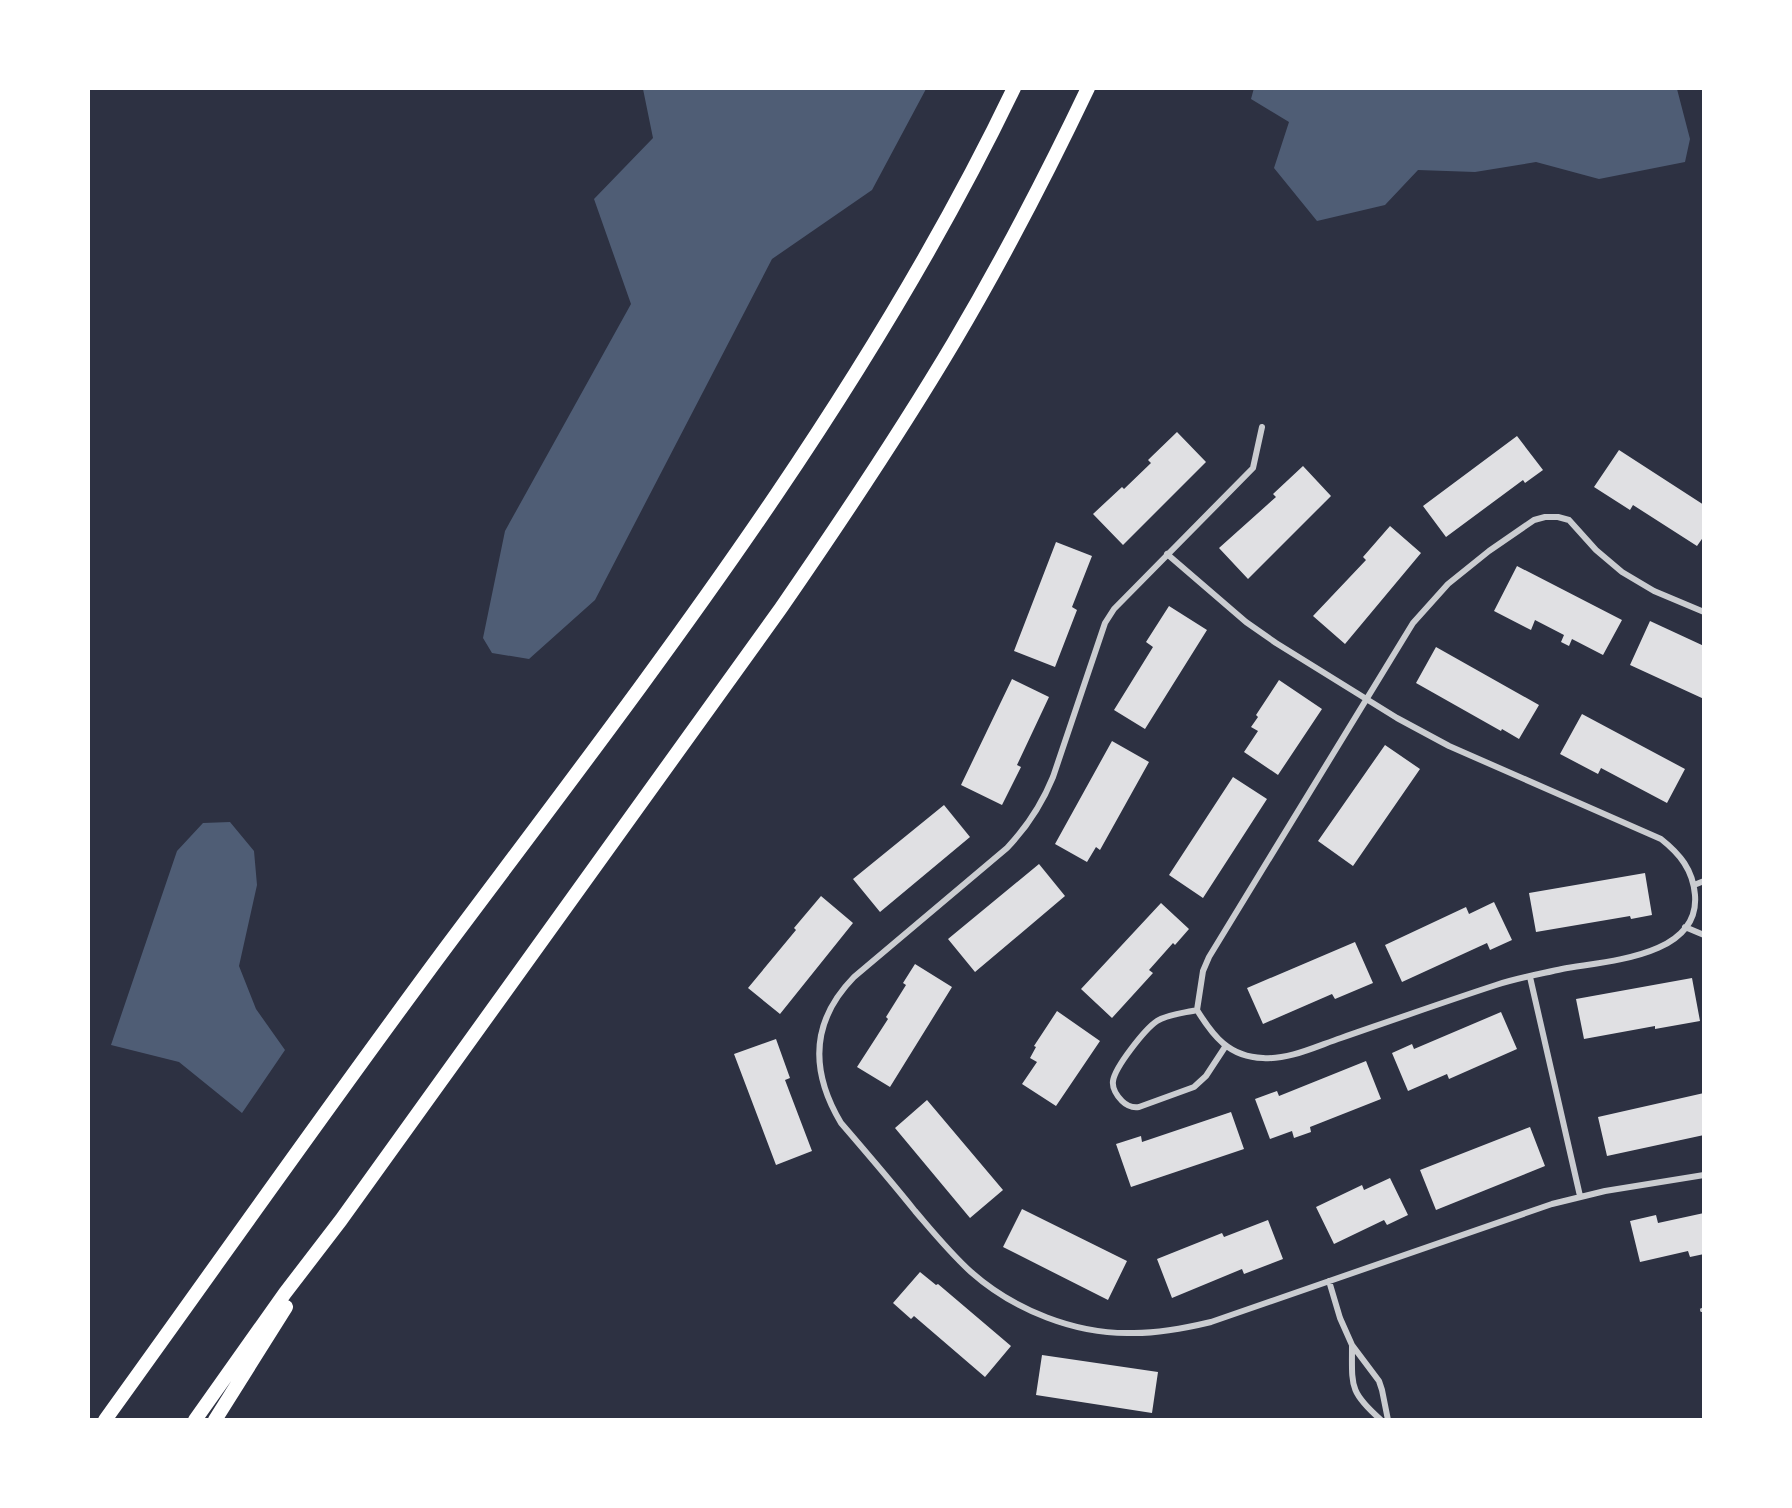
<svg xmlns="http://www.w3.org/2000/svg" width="1792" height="1508" viewBox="0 0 1792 1508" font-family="'Exo 2',sans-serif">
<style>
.water{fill:#4f5d75}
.building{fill:#e0e0e3}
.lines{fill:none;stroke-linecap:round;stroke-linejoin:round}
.service{stroke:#caccd0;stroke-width:4}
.minor{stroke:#caccd0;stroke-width:6}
.motorway{stroke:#fff;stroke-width:14}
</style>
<rect width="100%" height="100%" fill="#2d3142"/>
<path class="water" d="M1254 88 1677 89 1690 139 1685 162 1599 179 1536 162 1475 172 1418 170 1385 205 1317 221 1274 168 1289 122 1251 99Z
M643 89H926L872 190 772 259 595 600 529 659 492 653 483 638 505 531 631 304 594 199 653 138Z
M230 822 254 851 257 885 239 966 256 1009 285 1050 242 1113 179 1062 111 1045 177 851 203 823Z"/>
<path class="building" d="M1177 432 1206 462 1123 545 1093 514 1122 487 1124 489 1151 463 1148 460Z
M1517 436 1543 470 1525 483 1523 480 1446 537 1423 506Z
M1619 450 1704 505V536L1697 546 1633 505 1630 510 1594 487Z
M1303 466 1331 496 1248 579 1219 548 1276 497 1273 494Z
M1390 526 1421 553 1345 644 1313 616 1366 560 1363 557Z
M1056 542 1092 556 1072 607 1077 610 1055 667 1014 651Z
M1517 566 1622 620 1603 655 1572 639 1569 646 1561 642 1564 635 1535 620 1531 630 1494 611Z
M1169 606 1207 630 1145 729 1114 710 1153 647 1146 642Z
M1650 621 1704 646V699L1630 665Z
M1436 647 1539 705 1519 739 1502 729 1501 731 1416 683Z
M1012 679 1049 697 1017 765 1021 767 1002 805 961 785Z
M1279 680 1322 709 1278 775 1244 752 1258 731 1251 727 1258 717 1256 715Z
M1582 714 1685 769 1667 803 1601 768 1598 774 1560 754Z
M1112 741 1149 762 1100 850 1096 847 1087 862 1055 844Z
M1385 745 1420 769 1353 866 1318 841Z
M1233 777 1267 799 1203 898 1169 875Z
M944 805 970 837 880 912 853 879Z
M1039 864 1065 896 975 972 948 939Z
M1645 873 1652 915 1631 919 1630 916 1536 932 1529 893Z
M821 896 853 923 780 1014 748 988 796 930 794 928Z
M1494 902 1512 940 1490 950 1487 943 1402 982 1385 945 1466 907 1469 914Z
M1161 903 1189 929 1175 945 1173 943 1149 970 1153 973 1112 1018 1081 989Z
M1355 942 1373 983 1335 999 1332 994 1263 1024 1247 988Z
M915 964 952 987 890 1087 857 1067 888 1019 886 1017 906 985 903 983Z
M1692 978 1700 1021 1655 1029V1026L1584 1039 1576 999Z
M1057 1011 1100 1041 1056 1106 1022 1084 1037 1062 1030 1058 1036 1047 1034 1046Z
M1501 1012 1517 1049 1449 1079 1447 1074 1408 1091 1392 1053 1412 1044 1414 1049Z
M776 1039 790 1078 785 1080 812 1151 776 1165 734 1054Z
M1366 1061 1381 1099 1310 1127 1311 1132 1294 1138 1292 1131 1270 1139 1255 1099 1277 1091 1279 1096Z
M1704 1093V1135L1607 1156 1598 1117Z
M927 1100 1003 1190 970 1218 895 1128Z
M1231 1112 1244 1149 1131 1187 1116 1144 1141 1136 1142 1142Z
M1530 1127 1545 1166 1436 1210 1420 1170Z
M1390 1178 1408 1215 1387 1225 1384 1220 1334 1244 1316 1207 1362 1185 1364 1190Z
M1022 1209 1127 1261 1108 1300 1003 1247Z
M1704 1213V1254L1690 1257 1688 1251 1640 1262 1630 1221 1656 1215 1658 1223Z
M1268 1220 1283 1259 1244 1274 1242 1269 1172 1298 1157 1259 1222 1233 1224 1237Z
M920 1272 936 1285 938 1284 1011 1346 985 1377 914 1316 911 1319 893 1303Z
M1042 1355 1158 1372 1152 1413 1036 1395Z"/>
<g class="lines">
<path class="service" d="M1702 1310 1704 1309"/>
<path class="minor" d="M1262 427 1253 468 1114 609 1105 623 1053 777C1042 804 1028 826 1007 848L854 977C810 1022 810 1071 841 1123 866 1152 891 1181 915 1211 933 1232 950 1253 971 1272 1014 1310 1076 1335 1134 1333 1160 1333 1186 1328 1211 1322L1552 1204 1605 1191 1704 1175
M1167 554 1246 622 1276 643 1397 718 1449 746 1661 839C1680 854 1693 870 1695 895 1700 958 1603 961 1562 969 1540 974 1517 978 1496 985 1444 1002 1393 1020 1341 1038 1317 1046 1289 1060 1263 1058 1229 1057 1213 1036 1197 1010L1203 971 1209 957 1413 623 1448 584 1489 551 1534 520 1545 517H1558L1569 520 1596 550 1622 572 1654 591 1704 612
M1694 885 1704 881
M1685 927 1704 935
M1530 977 1580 1196
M1197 1010C1184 1013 1168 1014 1157 1021 1145 1029 1115 1067 1113 1081 1112 1088 1117 1096 1122 1101 1127 1106 1132 1108 1139 1107L1194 1087 1206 1076 1225 1047
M1329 1281 1340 1318 1352 1345 1379 1381 1382 1390 1388 1420
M1352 1346C1352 1386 1349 1392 1381 1420"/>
<path class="motorway" d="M105 1420C219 1262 331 1102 447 946 652 672 865 399 1014 88
M195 1420 285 1293 341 1220 781 608C841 521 900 433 954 342 1003 259 1047 174 1088 88
M215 1420 286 1307"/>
</g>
<rect width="1792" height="1508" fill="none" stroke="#ffffff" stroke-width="180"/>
</svg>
